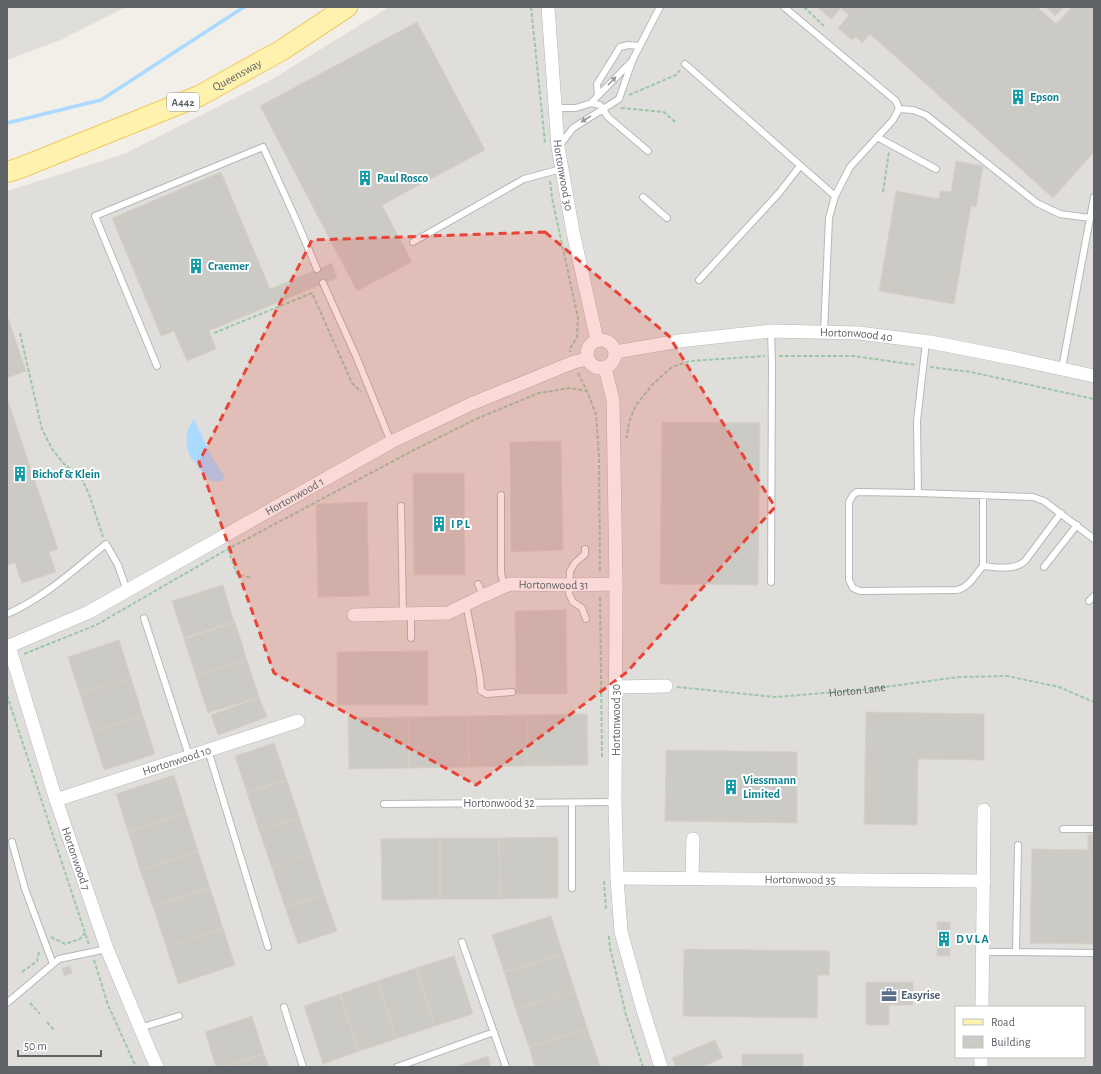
<svg xmlns="http://www.w3.org/2000/svg" width="1101" height="1074" viewBox="0 0 1101 1074" font-family="'Alegreya Sans',sans-serif">
<style>
.industrial{fill:#e0deda;fill-rule:evenodd}
.water{fill:#aadaff}
.lines{fill:none;stroke-linecap:round;stroke-linejoin:round}
.stream{stroke:#aadaff;stroke-width:3.5}
.building{fill:#cccac5;stroke:#d6d1c6}
.lane-casing{stroke:#b5b8bc;stroke-width:8}
.street-casing{stroke:#b5b8bc;stroke-width:14}
.primary-casing{stroke:#f2c960;stroke-width:22}
.path{stroke:#9cc7a9;stroke-width:2;stroke-dasharray:4 2;stroke-linecap:butt}
.lane{stroke:#fff;stroke-width:6}
.street{stroke:#fff;stroke-width:13}
.primary{stroke:#fff2af;stroke-width:20}
.oneway{fill:#979a9d}
.marked{fill:#ea4335;fill-opacity:0.2;stroke:#ea4335;stroke-width:3;stroke-dasharray:8 5;stroke-linejoin:round}
.labels{text-anchor:middle;dominant-baseline:central;stroke-width:4;stroke-linejoin:round;paint-order:stroke}
.shield{fill:#fff;stroke:#8f9295;stroke-width:1}
.shield-label{font-size:11px;font-weight:bold;fill:#5f6368}
.street-label{font-size:12px;fill:#5f6368;stroke:#fff}
.culture-label{font-size:12px;font-weight:bold;fill:#0d838f;stroke:#fff;text-anchor:start}
.service-label{font-size:12px;font-weight:bold;fill:#4e5e75;stroke:#fff;text-anchor:start}
</style>
<rect width="100%" height="100%" fill="#f1efe8"/>
<path class="industrial" d="M7 7H126L63 39 7 60Z
M389 7H1094V1067H7V191L124 154 271 80ZM956 1007H1084V1057H956Z"/>
<path class="water" d="M194 419 211 456 224 476 223 480C209 486 202 472 195 462 193 460 190 457 189 454 185 443 186 428 194 419Z"/>
<g class="lines">
<path class="stream" d="M7 123 101 100 244 7"/>
</g>
<path class="building" d="M817 7H1037L1056 24 1072 7H1094V152L1053 198 870 34 862 43 856 37 852 40 838 28 849 15 841 8 831 19Z
M1046 7H1064L1055 16Z
M417 22 485 150 382 205 412 262 357 291 260 106Z
M956 161 983 166 976 207 971 206 954 304 879 291 896 191 939 199 940 191 951 192Z
M221 172 270 289 332 263 337 278 209 331 216 349 187 361 174 331 161 336 112 218Z
M7 315 26 371 7 378Z
M7 398 58 549 49 552 56 572 22 583 15 563 8 565 7 562Z
M662 422 760 423 758 585 660 584Z
M561 441 563 550 511 552 510 442Z
M413 473H464L465 575H414Z
M367 502 369 596 318 597 316 504Z
M223 585 234 622 184 638 172 601Z
M566 610 567 694H516L515 611Z
M235 622 247 660 196 676 184 639Z
M119 640 131 678 80 694 68 657Z
M428 651V705H337V652Z
M247 660 259 697 208 713 196 676Z
M131 678 143 716 92 732 80 694Z
M259 697 267 717 218 735 211 715Z
M866 712 984 714V760L918 759 917 825 864 824Z
M587 714 588 765 528 766 527 715Z
M527 715 528 766 469 767 468 716Z
M143 716 155 754 104 770 92 732Z
M468 716 469 767 409 768 408 717Z
M408 717 409 768 349 769 348 718Z
M274 743 287 780 247 793 235 756Z
M666 750 797 752V823L665 821Z
M174 775 186 813 128 831 116 794Z
M287 780 299 817 259 830 247 793Z
M186 813 198 851 140 870 128 831Z
M299 817 311 854 272 868 259 830Z
M1088 834 1094 835V944L1030 943 1032 849 1088 850Z
M558 837V898L500 899 499 838Z
M440 838H499L500 899H440Z
M440 838V899L382 900 381 839Z
M198 851 210 888 153 907 140 870Z
M311 854 324 894 285 907 272 868Z
M210 888 223 928 166 946 153 907Z
M324 894 337 931 298 944 285 907Z
M551 916 563 954 504 972 492 935Z
M937 922H950V956H937Z
M223 928 235 965 178 984 166 946Z
M684 949 830 951 829 975H818L817 1018 683 1016Z
M563 954 575 991 516 1010 504 972Z
M454 956 473 1014 435 1026 416 968Z
M70 966 72 973 64 976 62 968Z
M416 968 435 1026 396 1039 377 981Z
M377 981 396 1039 359 1051 340 994Z
M866 982H913V1005H889V1025H866Z
M575 991 587 1028 529 1047 516 1010Z
M340 994 359 1051 323 1064 304 1006Z
M252 1016 264 1054 224 1067H216L205 1032Z
M587 1028 600 1066 535 1067 529 1047Z
M715 1040 723 1058 702 1067H676L672 1058Z
M264 1054 269 1067H224Z
M742 1054H803V1067H742Z
M488 1056 491 1067H455Z"/>
<g class="lines">
<defs>
<path id="lane" d="M784 7 896 101 899 109 893 120 850 167 835 196 829 218 824 332
M685 64 835 196
M598 95 597 84 620 47 628 45 639 46
M591 103 600 105 608 117 648 151
M556 108H576L591 103 631 62
M899 109 913 110 926 115 1037 203 1060 214 1090 218
M877 137 936 169
M560 145 573 128 619 99 633 59 660 7
M643 197 667 218
M413 242 524 179 561 169
M699 280 779 193 800 166
M323 283 356 356 391 442
M771 331 772 363 771 582
M926 342 917 421 918 493 857 492 853 495 849 502V580L853 588 860 591 956 590C968 589 975 575 983 566
M157 366 95 216 263 147 294 215 317 269
M1062 368 1094 197
M918 493 1033 497 1044 501 1094 539
M501 495V573L504 586
M983 495V566C997 567 1014 571 1025 561L1061 513
M401 506 403 614
M585 549V554L575 563 570 571 569 594 573 602 582 608 586 619
M1044 567 1077 525
M478 584 483 596
M1089 601 1094 596
M466 604 480 677 481 691 487 694 512 692
M7 614C44 598 75 569 106 544L118 565 127 591
M144 618 189 756
M411 638V614
M208 750 268 947
M384 804 615 802
M1063 829H1094
M12 842 25 889 53 964
M572 888V803
M462 942 506 1067
M983 952H1016L1018 845
M1016 952 1094 953
M7 1003 59 959 107 949
M284 1007 303 1067
M140 1028 179 1016
M397 1067 494 1032"/>
<g id="street">
<path id="s2" d="M548 7 558 147 573 232 597 340"/>
<circle cx="601" cy="354" r="14"/>
<path id="s3" d="M616 352 679 341 771 331 859 333 930 342 1012 358 1094 376"/>
<path d="M605 368 613 400 616 584 615 802 617 878 621 932 643 1010 661 1067"/>
<path id="s4" d="M354 615 448 613 483 596 510 584 570 585 616 584"/>
<path id="s5" d="M9 646 56 800 107 949 149 1049 157 1067"/>
<path id="s6" d="M7 647 89 612 391 442 471 404 574 362 588 359"/>
<path d="M616 687 666 686"/>
<path id="s7" d="M56 800 298 721"/>
<path id="s8" d="M617 878 984 881"/>
<path d="M692 878 693 839"/>
<path d="M982 1007 984 810"/>
<path d="M981 1067V1057"/>
</g>
<g id="primary">
<path id="s9" d="M7 172 20 168 199 96 282 50 347 7"/>
</g>
</defs>
<use href="#lane" class="lane-casing"/>
<use href="#street" class="street-casing"/>
<use href="#primary" class="primary-casing"/>
<g class="path">
<path d="M531 7 545 143"/>
<path d="M804 7 824 26"/>
<path d="M629 95 676 75 680 70"/>
<path d="M621 108 664 112 675 122"/>
<path d="M550 181 552 198 578 318 577 337 570 349V352"/>
<path d="M883 192 889 152"/>
<path d="M20 333 42 429 52 449 64 464 81 477 89 494 103 537"/>
<path d="M214 333 312 293 352 383 361 392"/>
<path d="M779 356H854L916 365"/>
<path d="M930 367 971 372 1094 399"/>
<path d="M578 373 587 391 596 414 599 456 600 572"/>
<path d="M625 437H627L629 422 636 405 653 384 672 367 690 361 765 356"/>
<path d="M228 549 237 574 251 578"/>
<path d="M600 597 602 758"/>
<path d="M24 654 96 625 228 549 414 450 476 419 539 393 570 388 587 391"/>
<path id="s1" d="M677 687 775 697 862 690 959 677 1007 676 1059 687 1094 702"/>
<path d="M7 695 89 945"/>
<path d="M604 881 606 910"/>
<path d="M609 936 610 948 626 1015 643 1067"/>
<path d="M51 937 65 944 80 939 85 933"/>
<path d="M94 960 108 1005 136 1067"/>
<path d="M22 972 37 961 39 952"/>
<path d="M30 1003 40 1014"/>
<path d="M47 1022 54 1030"/>
</g>
<use href="#lane" class="lane"/>
<use href="#street" class="street"/>
<use href="#primary" class="primary"/>
</g>
<defs><path id="oneway-solid" d="M-6-.8H1V-3.2L6.5 0L1 3.2V.8H-6Z"/></defs>
<g class="oneway">
<use href="#oneway-solid" transform="translate(612 81) rotate(-46)"/>
<use href="#oneway-solid" transform="translate(586 119) rotate(148)"/>
</g>
<path class="marked" d="M545 232 669 336 775 507 627 672 476 785 274 673 199 462 312 240Z"/>
<defs>
<symbol id="building-bare" viewBox="-9 -9 18 18"><path d="M-4-6H4V6H1V3H-1V6H-4ZM-2.5-4.3h1.7v1.8h-1.7ZM.8-4.3h1.7v1.8H.8ZM-2.5-1h1.7V.8h-1.7ZM.8-1h1.7V.8H.8Z" fill="#0f9aa8" stroke="#fff" stroke-width="2.5" paint-order="stroke"/></symbol>
<symbol id="office-bare" viewBox="-9 -9 18 18"><path d="M-6-3h4V-5.5h4V-3h4V5H-6ZM-1-4.5V-3h2v-1.5ZM-6 0V1H6V0Z" fill="#5c6f8a" stroke="#fff" stroke-width="2.5" paint-order="stroke"/></symbol>
</defs>
<g fill-rule="evenodd">
<use href="#building-bare" x="1007" y="86" width="22" height="22"/>
<use href="#building-bare" x="354" y="167" width="22" height="22"/>
<use href="#building-bare" x="185" y="255" width="22" height="22"/>
<use href="#building-bare" x="9" y="463" width="22" height="22"/>
<use href="#building-bare" x="428" y="513" width="22" height="22"/>
<use href="#building-bare" x="720" y="776" width="22" height="22"/>
<use href="#building-bare" x="933" y="928" width="22" height="22"/>
<use href="#office-bare" x="878" y="984" width="22" height="22"/>
</g>
<g class="labels">
<rect class="shield" x="167" y="93" width="32" height="18" rx="3"/>
<g class="shield-label">
<text x="183" y="102">A442</text>
</g>
<g class="street-label">
<text stroke="none"><textPath href="#s9" startOffset="250">Queensway</textPath></text>
<text stroke="none"><textPath href="#s2" startOffset="169">Hortonwood 30</textPath></text>
<text stroke="none"><textPath href="#s3" startOffset="242">Hortonwood 40</textPath></text>
<text stroke="none"><textPath href="#s6" startOffset="325">Hortonwood 1</textPath></text>
<text stroke="none"><textPath href="#s4" startOffset="206">Hortonwood 31</textPath></text>
<text stroke="none"><textPath href="#s1" startOffset="181">Horton Lane</textPath></text>
<text transform="translate(616 720) rotate(-90)">Hortonwood 30</text>
<text stroke="none"><textPath href="#s7" startOffset="127">Hortonwood 10</textPath></text>
<text x="499" y="803">Hortonwood 32</text>
<text stroke="none"><textPath href="#s5" startOffset="223">Hortonwood 7</textPath></text>
<text stroke="none"><textPath href="#s8" startOffset="183">Hortonwood 35</textPath></text>
</g>
<g class="culture-label">
<text x="1030" y="97">Epson</text>
<text x="377" y="178">Paul Rosco</text>
<text x="208" y="266">Craemer</text>
<text x="32" y="474">Bichof &amp; Klein</text>
<text x="451" y="524">I P L</text>
<text x="743" y="780">Viessmann<tspan x="743" dy="14">Limited</tspan></text>
<text x="956" y="939">D V L A</text>
</g>
<g class="service-label">
<text x="901" y="995">Easyrise</text>
</g>
</g>
<rect width="1101" height="1074" fill="none" stroke="#5f6368" stroke-width="16"/>
<rect x="955" y="1006" width="130" height="52" fill="#ffffff" stroke="#bfc1c3"/>
<rect x="963" y="1019" width="20" height="6" fill="#fff2af" stroke="#bfc1c3"/>
<text x="991" y="1026" font-size="12" fill="#5f6368">Road</text>
<rect x="963" y="1036" width="20" height="12" fill="#cccac5" stroke="#bfc1c3"/>
<text x="991" y="1046" font-size="12" fill="#5f6368">Building</text>
<path d="M18 1050v6h83v-6" fill="none" stroke="#5f6368" stroke-width="2"/>
<text x="24" y="1050" font-size="12" fill="#5f6368" stroke="#ffffff" stroke-width="3" paint-order="stroke">50 m</text>
</svg>
